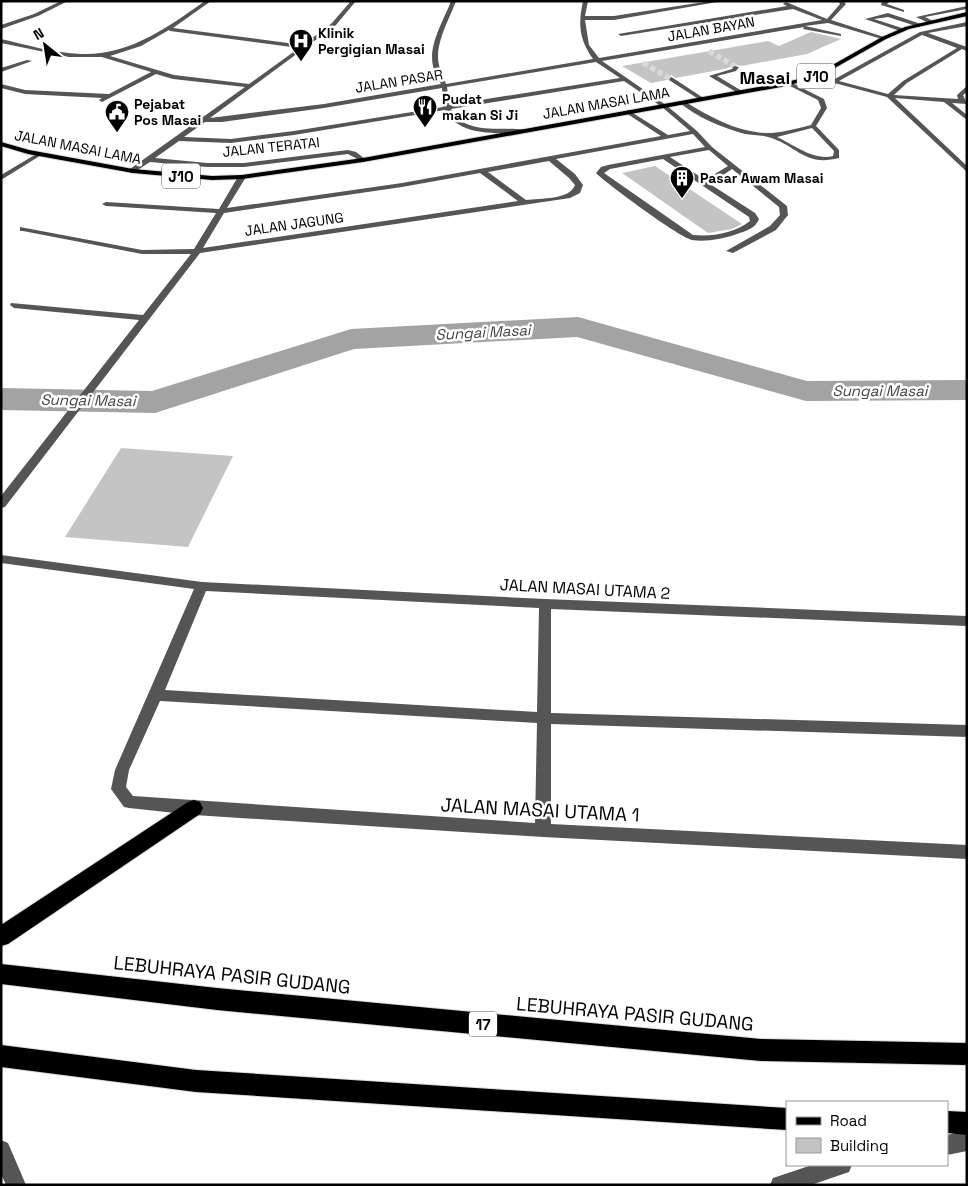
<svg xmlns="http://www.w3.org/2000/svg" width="968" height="1186" viewBox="0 0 968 1186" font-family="'Space Grotesk',sans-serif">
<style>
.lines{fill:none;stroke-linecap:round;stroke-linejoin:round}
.river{fill:#a3a3a3;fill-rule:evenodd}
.building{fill:#c4c4c4}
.minor-tunnel{stroke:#d9d9d9;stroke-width:5.5;stroke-dasharray:5.5 3;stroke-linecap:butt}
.major-casing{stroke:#dbdbdb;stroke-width:2}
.highway-casing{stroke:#dbdbdb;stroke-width:2}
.minor{fill:#555;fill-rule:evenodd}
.major{fill:#000;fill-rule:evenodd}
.highway{fill:#000;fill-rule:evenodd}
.labels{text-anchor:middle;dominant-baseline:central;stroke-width:5;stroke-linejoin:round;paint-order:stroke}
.far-street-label{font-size:14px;fill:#000;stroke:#fff}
.far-poi-label{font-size:14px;font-weight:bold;fill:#000;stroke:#fff;text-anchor:start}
.shield{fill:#fff;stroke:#4c4c4c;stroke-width:1}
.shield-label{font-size:15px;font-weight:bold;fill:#000}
.far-water-label{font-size:15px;font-style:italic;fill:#444;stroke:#fff}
.street-label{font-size:16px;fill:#000;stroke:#fff}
.far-district-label{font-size:18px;font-weight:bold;fill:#000;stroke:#fff}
.near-street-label{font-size:19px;fill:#000;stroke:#fff}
</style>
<rect width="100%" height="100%" fill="#fff"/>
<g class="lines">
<path class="river" d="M578 317 807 381 967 380V400L806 401 577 337 354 349 155 413 1 410V388L152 391 351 329Z"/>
</g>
<path class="building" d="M811 32 841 39 807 54 741 66 733 64 731 67 724 69 676 78 671 75 667 80 651 83 622 66 768 41 779 46Z
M655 166 742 224 732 229 708 233 622 173Z
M121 448 233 456 188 547 65 537Z"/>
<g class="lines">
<path class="minor-tunnel" d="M709 51 736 67
M643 63 671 79"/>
<defs>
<path id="major" d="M967 12V16L909 29 886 39 817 78 781 87 363 162 242 179 212 180 133 173 28 154 1 146V142L29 150 133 169 212 176 242 175 363 158 781 83 813 76 882 37 905 27Z"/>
<path id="highway" d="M194 800 200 802 203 808 200 814 8 944 1 946V925L188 802Z
M1 964 217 988 761 1039 967 1043V1065L761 1061 217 1010 1 984Z
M1 1045 196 1070 787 1108V1130L196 1092 1 1067Z
M947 1111 967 1112V1135L947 1133Z"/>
</defs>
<use href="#major" class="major-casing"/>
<use href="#highway" class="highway-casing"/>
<path class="minor" d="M61 1H68L38 16 1 29V25L34 14Z
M205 1H211L173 28 303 45 332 23 351 1H356L336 25 210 118 324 104 441 84C438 78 434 72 433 66 428 45 444 20 451 1H456C449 20 434 45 439 65 440 72 444 78 446 84L593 59C579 39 578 25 583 1H588L585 16H614L710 1H723L614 20H585L589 45 599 58 822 20 793 9 621 36 618 34 787 6 783 4 786 2 827 19 840 4 838 1H843L846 4 831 20 887 38 882 39 828 23 805 26 841 34V36L803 29 804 27 602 61 666 105 697 131 712 147 787 206 788 215 776 230 733 253 726 251 770 226 780 215 779 207 732 169 710 184 755 213 759 219C756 228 746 231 737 234 723 239 706 242 692 240 679 237 607 184 596 173L601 167 608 165 705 147 693 134 556 159 575 174 583 185 580 193 570 198 200 253 5 507 1 508V496L139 320 14 308 10 305 11 303 143 315 191 254H142L23 231H20V227L142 250 194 249 216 213 106 206 102 204 106 202 219 209 239 175H245L246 177 227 208 402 183 661 136 626 113 625 112 628 110 668 135 690 131 662 107 624 81 451 109C465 136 501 126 525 130V132L523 133C497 133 459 137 445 110L294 135 231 143 179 141 155 158 207 163H244L348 150 356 152 365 159V161L363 162 348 154 244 167H207L150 162 133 173H130V169L245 87 173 79 156 74 102 102 99 100 102 98 25 94 1 88V84L25 90 109 94 151 72 102 57H69L1 43V39C27 45 54 53 81 54 129 56 168 27 205 1ZM169 30 170 31 299 48 249 84 174 75 110 56 141 46ZM596 62 620 78 449 105 447 87ZM442 88 443 107 294 131 231 139 184 137 205 122H222L324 108ZM709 150 728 166 705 180 670 157ZM663 159 749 217 750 221C735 233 712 237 693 235L604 173 610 169ZM549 161 569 178 575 185C570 200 540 198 526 200L488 172ZM480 173 518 201 203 248 224 213 402 187Z
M890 1 887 4 904 10V12L881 5 882 1Z
M967 6V9L925 17 933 21 931 24 916 17Z
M888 13 921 24 922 25 919 27 888 17 874 19 905 29 903 32 865 19Z
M967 22V26L928 33 964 46 967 47V51L962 49 907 83 894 95 958 99 957 95 967 86V92L963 95 967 104 952 103 967 115V120L944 102 895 98 967 166V172L887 97 812 77 815 75 833 80 920 32ZM922 35 957 48 903 81 888 94 839 81Z
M27 60 32 61 1 72V68Z
M734 66 739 67 736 71 717 76 742 91V93H738L709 76 732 69Z
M671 77 673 78 705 99 700 100 669 80Z
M788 81 824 99 827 108 816 126 839 150V158C804 167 797 145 768 137 761 135 752 135 745 134 723 128 696 117 679 102L684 101C710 117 740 134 772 133 785 132 798 128 811 125L821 108 818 100 786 84ZM812 128 834 151 833 156C814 161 794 145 777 137Z
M38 153 43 154 1 180V175Z
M1 555 202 582 545 599 967 616V626L551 609V713L967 725V737L551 724V824L967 845V859L543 837 194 815 129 808 124 807 111 789 115 770 194 589 1 563ZM206 591 539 608 537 712 165 690ZM160 701 537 723 535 823 133 796 126 787 129 770Z
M967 1131V1151L947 1155V1135Z
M1 1140 8 1143 26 1185H6L1 1174Z
M812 1165H852L849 1172 811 1185H770L773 1178Z"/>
<use href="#major" class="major"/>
<use href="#highway" class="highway"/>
</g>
<defs>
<symbol id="hospital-pin" viewBox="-11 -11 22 30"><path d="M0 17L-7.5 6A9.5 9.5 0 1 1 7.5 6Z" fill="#000" stroke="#fff"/><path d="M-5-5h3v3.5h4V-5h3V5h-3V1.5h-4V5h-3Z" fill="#fff"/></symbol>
<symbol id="restaurant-pin" viewBox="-11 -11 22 30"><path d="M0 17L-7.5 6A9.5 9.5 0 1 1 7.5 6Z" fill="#000" stroke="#fff"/><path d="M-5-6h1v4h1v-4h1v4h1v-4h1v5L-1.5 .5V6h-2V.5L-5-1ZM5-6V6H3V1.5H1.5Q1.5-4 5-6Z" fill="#fff"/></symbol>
<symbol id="civic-pin" viewBox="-11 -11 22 30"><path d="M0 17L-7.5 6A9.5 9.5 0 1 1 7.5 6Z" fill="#000" stroke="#fff"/><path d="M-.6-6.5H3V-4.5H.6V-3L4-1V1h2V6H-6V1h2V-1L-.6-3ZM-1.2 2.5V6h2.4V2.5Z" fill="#fff"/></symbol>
<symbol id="building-pin" viewBox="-11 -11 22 30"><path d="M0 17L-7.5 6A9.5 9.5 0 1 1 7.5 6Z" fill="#000" stroke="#fff"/><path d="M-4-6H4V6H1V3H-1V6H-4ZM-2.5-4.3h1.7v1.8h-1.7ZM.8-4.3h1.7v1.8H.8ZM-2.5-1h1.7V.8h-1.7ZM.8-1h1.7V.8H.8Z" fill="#fff"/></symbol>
</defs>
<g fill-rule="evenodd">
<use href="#hospital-pin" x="287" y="27" width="28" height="38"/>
<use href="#restaurant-pin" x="411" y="93" width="28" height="38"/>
<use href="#civic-pin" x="103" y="98" width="28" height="38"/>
<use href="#building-pin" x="668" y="164" width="28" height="38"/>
</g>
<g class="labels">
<g class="far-street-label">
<text transform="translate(711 29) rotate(-10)">JALAN BAYAN</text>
<text transform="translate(399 81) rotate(-9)">JALAN PASAR</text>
<text transform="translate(606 103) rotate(-10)">JALAN MASAI LAMA</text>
<text transform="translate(78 147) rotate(11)">JALAN MASAI LAMA</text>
<text transform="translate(271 147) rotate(-6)">JALAN TERATAI</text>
<text transform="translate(294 224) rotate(-8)">JALAN JAGUNG</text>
</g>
<g class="far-poi-label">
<text x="318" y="33">Klinik<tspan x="318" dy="16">Pergigian Masai</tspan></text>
<text x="442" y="99">Pudat<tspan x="442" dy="16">makan Si Ji</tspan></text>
<text x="134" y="104">Pejabat<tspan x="134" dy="16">Pos Masai</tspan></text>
<text x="700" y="178">Pasar Awam Masai</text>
</g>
<g class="shield">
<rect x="797" y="63.5" width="38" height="25" rx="4"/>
<rect x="162" y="163.5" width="38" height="25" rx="4"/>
<rect x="469" y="1011.5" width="28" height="25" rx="4"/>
</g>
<g class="shield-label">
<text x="816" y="76">J10</text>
<text x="181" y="176">J10</text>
<text x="483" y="1024">17</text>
</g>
<g class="far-water-label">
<text transform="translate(483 332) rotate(-3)">Sungai Masai</text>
<text x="880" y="390">Sungai Masai</text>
<text transform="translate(88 400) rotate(1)">Sungai Masai</text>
</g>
<g class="street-label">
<text transform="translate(585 589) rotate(3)">JALAN MASAI UTAMA 2</text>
</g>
<g class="far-district-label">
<text x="765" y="77">Masai</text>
</g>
<g class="near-street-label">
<text transform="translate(540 810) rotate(3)">JALAN MASAI UTAMA 1</text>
<text transform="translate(232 975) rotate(6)">LEBUHRAYA PASIR GUDANG</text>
<text transform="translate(635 1014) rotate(5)">LEBUHRAYA PASIR GUDANG</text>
</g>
</g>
<rect width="968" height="1186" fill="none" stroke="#000000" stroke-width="5"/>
<rect x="786" y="1101" width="162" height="65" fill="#ffffff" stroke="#999999"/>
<rect x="796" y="1117" width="25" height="8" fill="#000000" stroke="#999999"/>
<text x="830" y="1126" font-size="15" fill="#000000">Road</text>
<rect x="796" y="1138" width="25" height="15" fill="#c4c4c4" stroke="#999999"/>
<text x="830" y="1151" font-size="15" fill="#000000">Building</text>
<g transform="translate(45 45) rotate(330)" stroke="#ffffff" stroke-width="4" paint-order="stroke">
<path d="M0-4L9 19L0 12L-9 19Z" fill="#000000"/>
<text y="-8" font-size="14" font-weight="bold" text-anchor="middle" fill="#000000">N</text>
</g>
</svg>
